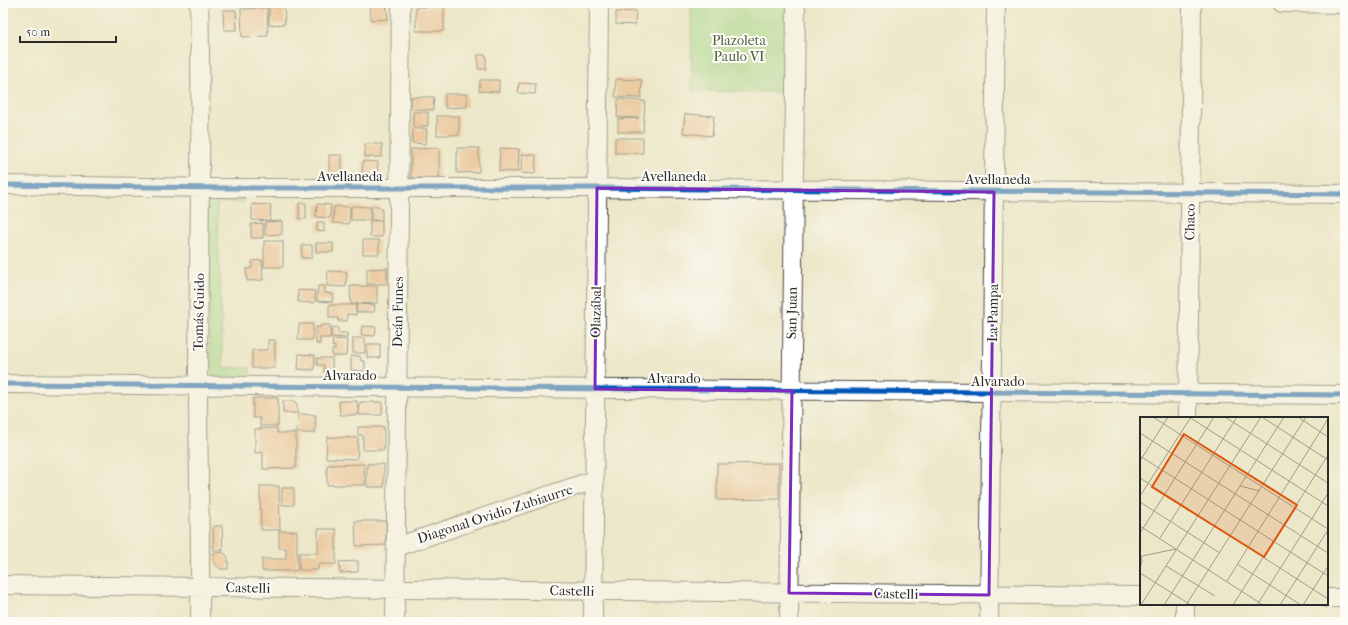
<svg xmlns="http://www.w3.org/2000/svg" width="1348" height="625" viewBox="0 0 1348 625" font-family="'IM FELL French Canon',serif">
<style>
.green{fill:#9fd789;stroke:#65815a}
.building{fill:#eca975}
.lines{fill:none;stroke-linecap:round;stroke-linejoin:round}
.minor-casing{stroke:#484743;stroke-width:20}
.minor{stroke:#fff;stroke-width:18}
.cycleway-casing{stroke:#fdfcf7;stroke-width:8}
.cycleway{stroke:#0057b8;stroke-width:5}
.marked{fill:none;stroke:#7b2cbf;stroke-width:3;stroke-linejoin:round}
.labels{text-anchor:middle;dominant-baseline:central;stroke-width:4;stroke-linejoin:round;paint-order:stroke}
.park-label{font-size:14px;fill:#4e5f47;stroke:#fdfcf7}
.street-label{font-size:14px;fill:#2b2b2b;stroke:#fdfcf7}
.inset-road{fill:none;stroke:#9f9c8a;stroke-width:1}
.view{fill:#df570e;fill-opacity:0.15;stroke:#df570e;stroke-width:2}
.inset-edge{fill:none;stroke:#2b2b2b;stroke-width:2}
</style>
<rect width="100%" height="100%" fill="#fdfcf7"/>
<filter id="ink" filterUnits="userSpaceOnUse"><feTurbulence type="fractalNoise" baseFrequency=".025" numOctaves="2"/><feDisplacementMap in="SourceGraphic" scale="8" xChannelSelector="R" yChannelSelector="G"/><feConvolveMatrix kernelMatrix="1 2 1 2 8 2 1 2 1" color-interpolation-filters="sRGB"/></filter>
<filter id="wash" filterUnits="userSpaceOnUse"><feTurbulence type="fractalNoise" baseFrequency=".012" numOctaves="4" result="noise"/><feDisplacementMap in="SourceGraphic" scale="16" xChannelSelector="R" yChannelSelector="G"/><feGaussianBlur stdDeviation="0.9" result="paint"/><feColorMatrix in="noise" values="0 0 0 0 0 0 0 0 0 0 0 0 0 0 0 0 0 1.4 0 .05"/><feComposite in="paint" operator="in"/></filter>
<g filter="url(#wash)">
<rect width="100%" height="100%" fill="#ede7c9"/>
<path class="green" d="M691 4H787L786 92 692 91Z
M243 195 244 202 217 203 223 367 250 368V378L214 377 210 368 207 206C211 192 231 195 243 195Z"/>
<g id="blocks">
<path class="building" d="M386 3 388 19 371 20 370 4Z
M269 7H284L285 24 269 25Z
M416 7H444V31H416Z
M267 8 268 36 242 37 241 9Z
M223 10H236L237 30H224Z
M636 11 635 25 616 24V12Z
M478 55H486V69H478Z
M616 79 642 80 641 98 615 97Z
M480 80H499V92L479 91Z
M519 83 536 84 535 94 518 93Z
M445 94H467V107L445 108Z
M411 97H434L433 110 411 109Z
M618 99 645 101 643 132H618V119L639 118 617 117Z
M413 112H428V126L413 127Z
M685 114 714 116 712 136 683 133Z
M437 116H459V135H437Z
M413 129H427L426 144 412 143Z
M615 138H643V153H615Z
M365 144H382V157H365Z
M439 148V178H411V149Z
M457 148H479V172L457 173Z
M500 148 519 149 518 172 499 171Z
M522 154 536 155 535 174 521 173Z
M329 155H342V178H329Z
M363 161 378 162 377 179 362 178Z
M299 203H306V219H299Z
M252 204 271 205 270 221 252 220Z
M317 204 331 205 330 218 316 217Z
M334 206 350 207 349 224 333 223Z
M351 206 370 207V220H351Z
M372 206H379L382 210V220H371Z
M282 221V234L265 235V222Z
M370 221H382V237H370Z
M317 222H324V232L317 231Z
M263 223V238H251V224Z
M363 240H379V254H363Z
M264 241H283V267H264Z
M316 243H333V252H316Z
M302 245H312V258H302Z
M262 260 263 280 247 281 246 269 252 268V261Z
M387 268V284H367V269Z
M328 271 347 272 346 287 327 286Z
M318 286H325V293L333 294 332 302 317 301Z
M350 286H377V303L351 304Z
M298 290 315 291V303L298 302Z
M357 304 375 305 374 312H356Z
M329 305H356V315L347 314V321H338V318H329Z
M299 324H313V340H298Z
M321 325H330V338H320V344H316V327H321Z
M362 326 376 327 375 336 361 335Z
M332 327 338 328V333H347V338L331 337Z
M353 338H365V353H353Z
M333 339 347 340 346 356H332V350H335V346H332Z
M268 340H275V368H252V350H268Z
M367 344H380V358H367Z
M299 354 315 355 314 370 298 369Z
M351 356H360L361 361H365V371L351 370Z
M317 358H332V372H324V365H317Z
M253 398H278V426H260V418H253Z
M283 401H294L297 404V413H283Z
M339 401H357L358 415H340Z
M360 402H382V415H359Z
M298 414 316 415 315 433H297Z
M358 427H384V450H363V435H358Z
M277 428V433H296V468L263 469V452L255 453V429Z
M327 437 358 438 357 459 326 458Z
M779 463V499L717 500V464Z
M364 464 365 485H327V465Z
M367 464H384V487H367Z
M260 486H279L280 530H261Z
M282 488H294V505H282Z
M355 521H386V545L356 546Z
M213 526H222L223 550H214Z
M318 529H336V564H318V570H299V553H318Z
M279 531H297V571H262V559H286V548H279Z
M223 552 228 557V569H220L214 562V553Z
M358 561V572L340 573 339 562Z"/>
</g>
</g>
<g filter="url(#ink)">
<use href="#blocks" fill-opacity="0" stroke="#484743" stroke-width="1"/>
<g class="lines">
<defs>
<path id="minor" d="M199 3C203 130 198 258 198 386 198 464 201 543 200 622
M1282 3 1345 4
M3 185 222 188H597L1345 194
M3 384 1345 395
M1188 418 1192 3
M396 547 594 480
M3 585 1141 596
M1327 598H1345
M395 622 401 3
M593 622 599 3
M789 622 796 3
M989 622 996 3
M1185 622V604"/>
</defs>
<use href="#minor" class="minor-casing"/>
<use href="#minor" class="minor"/>
<defs>
<path id="cycleway" d="M3 185 222 188H597L1345 194
M3 384 1345 395"/>
</defs>
<use href="#cycleway" class="cycleway-casing"/>
<use href="#cycleway" class="cycleway"/>
</g>
</g>
<path d="M0 0H1348V625H0ZM597 188 994 192 989 595 789 593 792 391 595 389Z" fill="#ede7c9" fill-opacity=".55" fill-rule="evenodd"/>
<path class="marked" d="M597 188 994 192 989 595 789 593 792 391 595 389Z"/>
<g class="labels">
<g class="park-label">
<text x="739" y="40">Plazoleta<tspan x="739" dy="16">Paulo VI</tspan></text>
</g>
<g class="street-label">
<text x="350" y="176">Avellaneda</text>
<text x="674" y="176">Avellaneda</text>
<text x="998" y="179">Avellaneda</text>
<text transform="translate(1190 222) rotate(-89)">Chaco</text>
<text transform="translate(199 312) rotate(-89)">Tomás Guido</text>
<text transform="translate(398 312) rotate(-89)">Deán Funes</text>
<text transform="translate(596 312) rotate(-89)">Olazábal</text>
<text transform="translate(792 313) rotate(-89)">San Juan</text>
<text transform="translate(993 313) rotate(-89)">La Pampa</text>
<text x="350" y="375">Alvarado</text>
<text x="674" y="378">Alvarado</text>
<text x="998" y="381">Alvarado</text>
<text transform="translate(495 514) rotate(-18)">Diagonal Ovidio Zubiaurre</text>
<text transform="translate(248 588) rotate(1)">Castelli</text>
<text transform="translate(572 591) rotate(1)">Castelli</text>
<text transform="translate(896 594) rotate(1)">Castelli</text>
</g>
</g>
<g transform="translate(1140 417)">
<rect width="188" height="188" fill="#ede7c9"/>
<path class="inset-road" d="M13 0 188 112M49 0 188 89M85 0 188 66M122 0 188 43M158 0 188 20M0 16 188 136M0 39 188 159M0 44 28 0M0 61 188 182M100 69 120 74M0 79 51 0M0 85 80 136M0 109 123 188M0 116 74 0M20 121 97 0M0 134 2 144 0 152M2 139 36 132M97 147 161 188M26 149 75 179M0 156 51 188M87 164 188 2M1 188 121 0M24 188 144 0M46 188 166 0M93 188 188 38M117 188 188 76M140 188 188 113M163 188 188 149"/>
<path class="view" d="M44 17 157 88 124 140 12 70Z"/>
<rect width="188" height="188" class="inset-edge"/>
</g>
<rect width="1348" height="625" fill="none" stroke="#fdfcf7" stroke-width="16"/>
<path d="M20 36v6h96v-6" fill="none" stroke="#2b2b2b" stroke-width="2"/>
<text x="26" y="36" font-size="12" fill="#2b2b2b" stroke="#fdfcf7" stroke-width="3" paint-order="stroke">50 m</text>
</svg>
